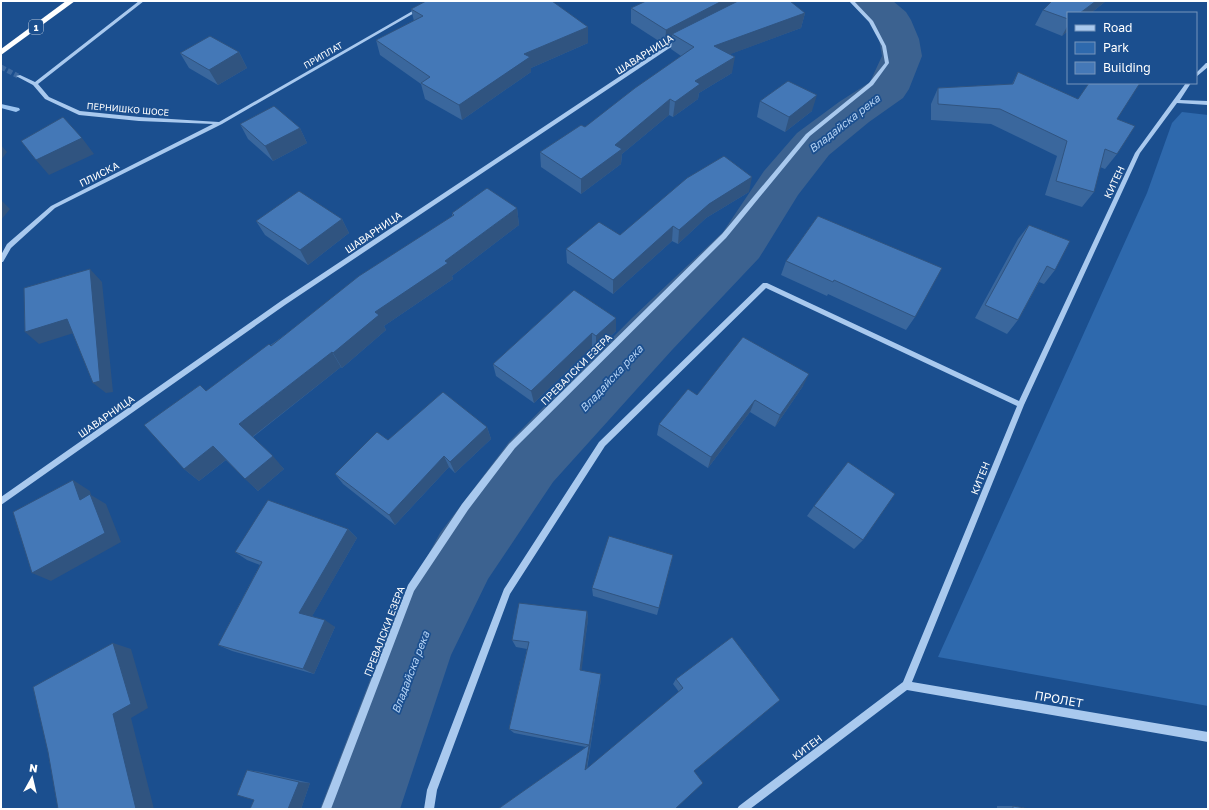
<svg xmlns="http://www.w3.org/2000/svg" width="1209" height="810" viewBox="0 0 1209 810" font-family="'Golos Text',sans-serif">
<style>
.green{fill:#2e69ad}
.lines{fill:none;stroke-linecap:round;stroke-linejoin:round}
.stream{fill:#9cc4f0;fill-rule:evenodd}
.river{fill:#3c6290;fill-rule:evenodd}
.minor-tunnel{stroke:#3d69a0;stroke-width:5;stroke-dasharray:5 2.5;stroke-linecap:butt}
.minor{fill:#a9c9ee;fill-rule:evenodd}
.highway{fill:#fff;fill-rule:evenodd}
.wall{fill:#3a679d}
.shaded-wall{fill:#305480}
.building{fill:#4478b7;stroke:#305480}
.labels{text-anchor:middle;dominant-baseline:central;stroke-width:3.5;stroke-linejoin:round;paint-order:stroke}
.shield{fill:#1b4f8f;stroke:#bbcadd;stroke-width:1}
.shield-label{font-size:9px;font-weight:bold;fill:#fff}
.far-street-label{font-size:9px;fill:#fff;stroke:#1b4f8f}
.street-label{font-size:10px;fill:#fff;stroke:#1b4f8f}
.water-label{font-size:11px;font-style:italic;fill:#b5d3f5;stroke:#1b4f8f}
.near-street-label{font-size:12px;fill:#fff;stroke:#1b4f8f}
</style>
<rect width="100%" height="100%" fill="#1b4f8f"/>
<path class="green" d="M1182 112 1208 115V706L938 657 1147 193 1172 123Z"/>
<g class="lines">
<path class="stream" d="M1 104 19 108 20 110 16 112 1 108Z"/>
<path class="river" d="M851 1H893L906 12 911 20 919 39 922 56 909 89 903 98 869 122 829 155 798 195 759 258 672 350 553 482 488 579 451 655 400 809H320L394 618 440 533 509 442 632 318 723 232 764 171 797 133 839 102 870 82 882 56 879 39 874 25 857 9Z"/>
<path class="minor-tunnel" d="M1 67 18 76"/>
<path class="minor" d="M139 1H144L38 84 49 97 80 111 139 117 219 122 430 1H435L222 124 55 208 11 248 3 262H1V255L7 244 51 206 213 124 139 121 79 115 45 99 33 85 16 76 20 75 35 82Z
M849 1H854L873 21 886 46 889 63 873 85 810 136 726 238 515 448 468 510 414 591 331 809H321L408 585 462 504 509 444 722 234 806 134 869 83 885 63 882 46 869 22Z
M678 40 682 41 668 49 285 305 1 505V497L281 301 664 47Z
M1206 63H1208V67L1196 77V73Z
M1186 83H1191L1180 100 1208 101V105L1177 103 1140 153 1024 405 912 682 1208 732V742L907 690 750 809H737L739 806 903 682 1017 406 766 288 605 446 510 594 437 790 434 809H424L427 790 504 589 599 442 763 283H767L1019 401 1135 153Z"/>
<path class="highway" d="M66 1H75L1 55V49Z"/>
</g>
<path class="wall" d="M1106 1 1091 13H1068V31L1062 36 1035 25 1043 10Z
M631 8 805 13 801 28 730 54 732 73 699 93 698 99 673 117 669 115 622 154 621 164 581 194 541 167 540 152 585 127 681 56 671 49 672 41 665 45 631 23Z
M411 9 588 27V43L531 68V72L462 120 425 99 421 84 380 55 376 40 414 21Z
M239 52 247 68 218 85 189 68 180 53Z
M1018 72 1117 119V154L1105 169 1100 167 1094 192 1082 207 1045 195 1057 156 991 124 931 120V104L938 88 1012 84Z
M760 101 812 111 785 132 757 117Z
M240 124 300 128 307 143 273 161 248 139Z
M749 192 706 218 678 244 672 241 613 294 567 263 566 249 620 235Z
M517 208 519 225 452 276 453 279 384 326 386 330 342 368 341 367 253 437 284 469 258 491 226 460 199 481 184 469 206 391 452 216V213Z
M818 216 915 317 906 330 828 294 827 296 781 275 786 261Z
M342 219 349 233 308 265 265 235 256 221Z
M1029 225 1055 270 1044 284 1039 282 1018 320 1007 334 975 318 1018 239Z
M574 290 616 331 596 350 592 347 534 403 496 376 493 364Z
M803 386 775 427 750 412 708 468 657 435 659 424 697 395Z
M487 427 491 439 455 473 449 467 395 525 343 484 335 474 388 440Z
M814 506 863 540 854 549 807 516Z
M348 529 357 538 312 616 335 627 314 674 232 651 218 645 260 565 247 560 235 552Z
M673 555 657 615 593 596 592 588Z
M587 611 588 619 581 670 601 679 587 769 679 692 673 684 676 679 780 700 498 809 586 747 514 733 509 729 527 649 516 647 512 640Z
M247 770 261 772 310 783 301 809H250L254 800Z
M997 806H1013L1030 809H997Z"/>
<path class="shaded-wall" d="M722 1H760L672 34V41L665 45 666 30Z
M1096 1H1106L1091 13H1080Z
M805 13 801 28 712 61 714 46Z
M1068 25V31L1062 36Z
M588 27V43L531 68V72L462 120 459 105 524 54Z
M239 52 247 68 218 85 209 70Z
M735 57 732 73 699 93 698 99 673 117 675 102 695 81Z
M817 95 812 111 785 132 789 117Z
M670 99 669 115 622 154 621 164 581 194V179L615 145Z
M300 128 307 143 273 161 265 146Z
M82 138 94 154 49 175 36 160Z
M1 145 7 152 1 160Z
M752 177 749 192 706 218 678 244 679 230 709 204Z
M1 200 10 209 1 220Z
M517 208 519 225 452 276 453 279 384 326 386 330 342 368 333 353 375 312 445 261Z
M342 219 349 233 308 265 300 250Z
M673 226 672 241 613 294V280Z
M90 269 102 282 113 392 106 393 93 383Z
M616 318V331L596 350V336Z
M67 319 80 331 39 344 25 332Z
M592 333V347L534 403 531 391Z
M332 352 341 367 252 437 239 424Z
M809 374 803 386 775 427 780 415Z
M755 400 750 412 708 468 711 457Z
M487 427 491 439 455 473 450 462Z
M213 446 227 459 199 481 184 469Z
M273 456 284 469 258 491 245 479Z
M444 456 449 467 395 525 389 515Z
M73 480 90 491 91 495 106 504 121 542 51 581 32 573 80 500Z
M348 529 357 538 310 620 299 613Z
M587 611 588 619 581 675 580 670Z
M325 620 335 627 314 674 303 669Z
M113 643 131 649 148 708 131 718 154 809H136L113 714Z
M601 674V679L586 772 585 770Z
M299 782 310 783 301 809H288Z"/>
<path class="building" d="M426 1H552L588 27 524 54 530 57 459 105 421 83 430 77 376 40 423 16 411 9Z
M646 1H722L666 30 631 8Z
M738 1H790L805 13 714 46 735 57 695 81 700 84 675 102 670 99 615 145 622 149 581 179 540 152 581 125 585 127 635 88 694 47 672 34Z
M1052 1H1096L1080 13H1068V19L1043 10Z
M210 36 239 52 209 70 180 53Z
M1018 72 1078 99 1089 83H1140L1117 119 1135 126 1117 154 1105 149 1094 192 1056 181 1067 141 1000 109 938 104V88L1013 84Z
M788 81 817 95 789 117 760 101Z
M274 106 300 128 265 146 240 124Z
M63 117 82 138 36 160 21 141Z
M724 156 752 177 709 204 679 230 673 226 613 280 566 249 599 222 620 235 687 178Z
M487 188 517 208 445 261 448 263 375 312 379 315 333 353 332 352 239 424 273 456 245 479 213 446 184 469 144 425 200 385 206 391 269 344 271 346 359 276 454 215 452 213Z
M299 191 342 219 300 250 256 221Z
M818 216 942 268 915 317 834 280 833 282 786 261Z
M1029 225 1070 241 1055 270 1047 266 1018 320 985 305Z
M90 269 100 381 93 383 67 319 25 332 24 288Z
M574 290 616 318 596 336 592 333 531 391 493 364Z
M743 337 809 374 780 415 755 400 711 457 659 424 688 389 697 395Z
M443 392 487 427 450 462 444 456 389 515 335 474 377 432 388 440Z
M848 462 895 494 863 540 814 506Z
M73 480 80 500 90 494 105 533 32 573 13 512Z
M268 500 348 529 299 613 325 620 303 669 218 645 262 562 235 552Z
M609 536 673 555 659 608 592 588Z
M519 603 587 611 580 670 601 674 585 770 683 688 676 679 732 637 780 700 694 771 703 783 675 809H498L589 745 509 729 529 642 512 640Z
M113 643 131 704 113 714 136 809H58L48 752 33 687Z
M247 770 299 782 288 809H250L254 800 237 795Z
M1013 806 1030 809H1013Z"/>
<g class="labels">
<rect class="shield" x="29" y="20" width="14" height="14" rx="3"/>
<g class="shield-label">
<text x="36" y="27">1</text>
</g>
<g class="far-street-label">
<text transform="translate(323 55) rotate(-30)">ПРИПЛАТ</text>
<text transform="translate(128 109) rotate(5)">ПЕРНИШКО ШОСЕ</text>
</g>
<g class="street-label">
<text transform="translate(644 54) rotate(-32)">ШАВАРНИЦА</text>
<text transform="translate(99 174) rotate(-27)">ПЛИСКА</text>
<text transform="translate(1114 182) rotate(-65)">КИТЕН</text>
<text transform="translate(373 232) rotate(-34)">ШАВАРНИЦА</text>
<text transform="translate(576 369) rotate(-45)">ПРЕВАЛСКИ ЕЗЕРА</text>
<text transform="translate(106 416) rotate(-35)">ШАВАРНИЦА</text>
<text transform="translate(980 478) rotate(-68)">КИТЕН</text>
<text transform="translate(384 631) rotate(-69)">ПРЕВАЛСКИ ЕЗЕРА</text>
<text transform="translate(807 747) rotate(-37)">КИТЕН</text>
</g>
<g class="water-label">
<text transform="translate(844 123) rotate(-38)">Владайска река</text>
<text transform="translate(611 378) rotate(-47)">Владайска река</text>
<text transform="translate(410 672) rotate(-69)">Владайска река</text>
</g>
<g class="near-street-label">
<text transform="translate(1059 699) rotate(10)">ПРОЛЕТ</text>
</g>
</g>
<rect width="1209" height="810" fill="none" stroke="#ffffff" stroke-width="4"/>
<rect x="1067" y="12" width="130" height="72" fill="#1b4f8f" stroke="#7695bc"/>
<rect x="1075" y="25" width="20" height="6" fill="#a9c9ee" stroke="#7695bc"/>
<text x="1103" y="32" font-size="12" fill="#ffffff">Road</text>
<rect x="1075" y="42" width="20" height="12" fill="#2e69ad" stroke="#7695bc"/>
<text x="1103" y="52" font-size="12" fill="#ffffff">Park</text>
<rect x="1075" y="62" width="20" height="12" fill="#4478b7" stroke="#7695bc"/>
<text x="1103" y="72" font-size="12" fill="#ffffff">Building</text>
<g transform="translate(32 778) rotate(8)" stroke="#1b4f8f" stroke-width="3" paint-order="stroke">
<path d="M0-3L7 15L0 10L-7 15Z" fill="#ffffff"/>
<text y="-6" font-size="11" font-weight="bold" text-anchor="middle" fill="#ffffff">N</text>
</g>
</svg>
